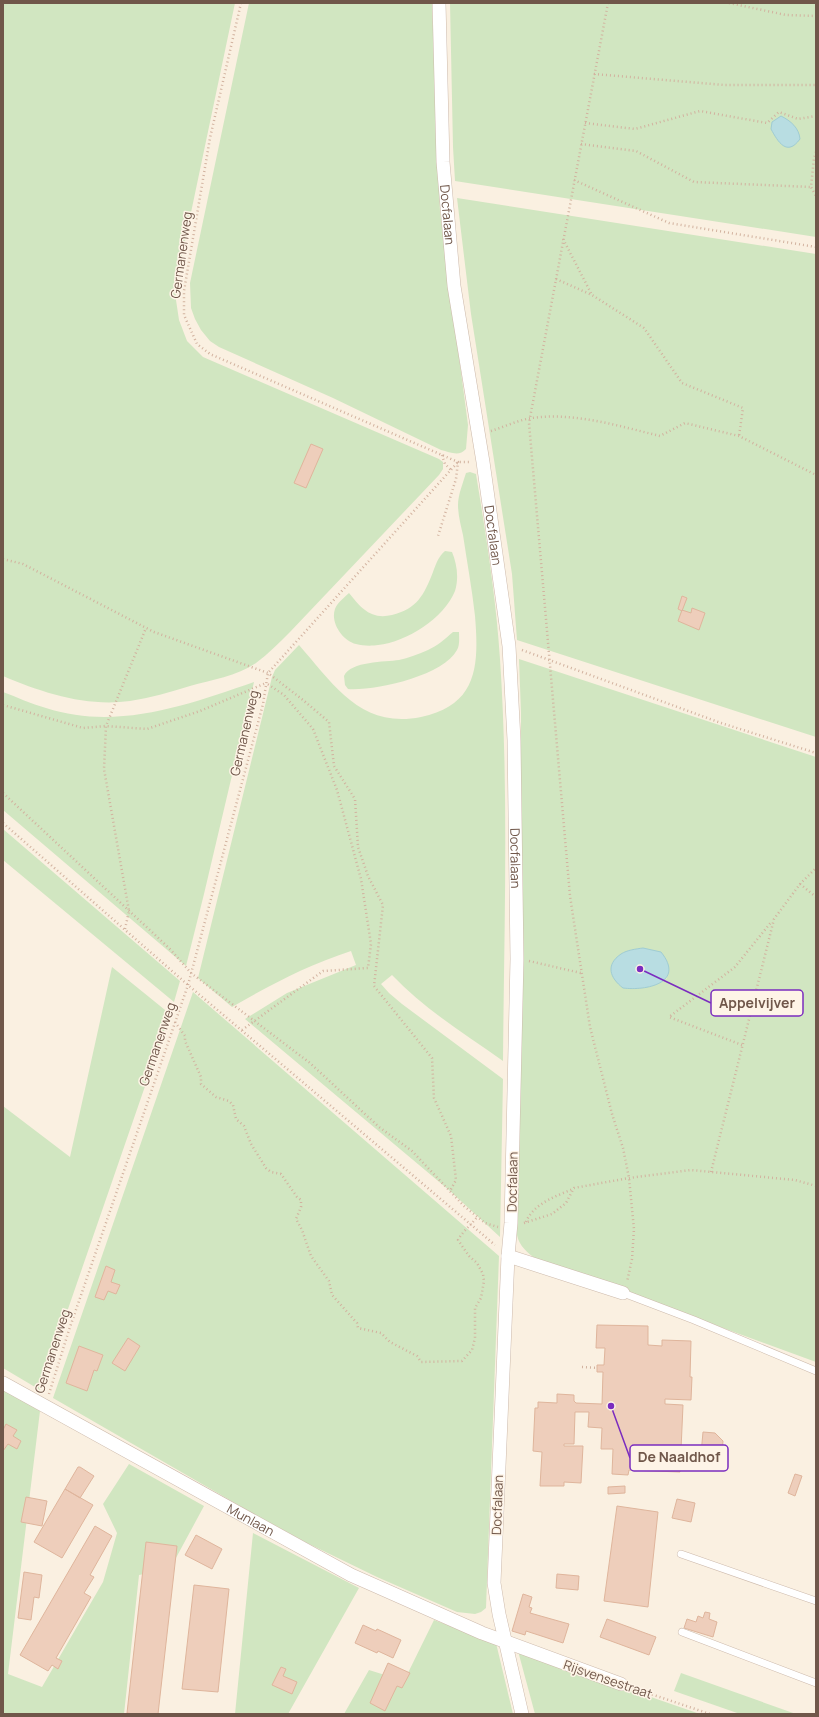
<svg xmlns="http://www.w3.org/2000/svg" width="819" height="1717" viewBox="0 0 819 1717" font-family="Manrope,sans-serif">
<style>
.green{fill:#d1e6c1;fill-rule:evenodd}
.water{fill:#b8dde2;stroke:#9fccd3}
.building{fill:#eecebb;stroke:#dfb59c}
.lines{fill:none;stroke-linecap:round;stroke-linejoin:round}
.lane-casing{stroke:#cdbaac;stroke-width:8}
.street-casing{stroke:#cdbaac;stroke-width:14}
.path{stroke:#d2b29f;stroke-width:2.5;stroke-dasharray:1 3;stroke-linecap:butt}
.lane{stroke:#fff;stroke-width:7}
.street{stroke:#fff;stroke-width:13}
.labels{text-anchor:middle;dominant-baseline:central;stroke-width:3;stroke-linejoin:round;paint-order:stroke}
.street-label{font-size:13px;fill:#70574a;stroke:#fef4e7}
.leader{fill:none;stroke:#7b2cbf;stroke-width:1.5}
.callout-dot{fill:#7b2cbf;stroke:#fef4e7;stroke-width:1.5}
.callout{fill:#fef4e7;stroke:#7b2cbf;stroke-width:1.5}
.callout-label{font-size:14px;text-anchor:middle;font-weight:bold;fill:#70574a}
</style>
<rect width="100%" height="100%" fill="#faf0e1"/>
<path class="green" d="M3 3H235L176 284V300L179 320 187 341 203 357 439 459 443 462V469L439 475 290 632C279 643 268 654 256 663 237 676 211 680 190 686 170 692 150 698 130 701 86 707 43 693 3 676Z
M249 3H432L440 212 468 425 466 449C459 457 450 452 441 450L333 398 219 347 210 341 201 330 195 319 191 308 190 283Z
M450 3H816V237L455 181 453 147Z
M457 198 816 254V737L517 640 512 574 471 314Z
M470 472 476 474C486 535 496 597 500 659 509 793 504 927 503 1061 465 1034 424 1009 392 975L381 984 389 993 402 1004 503 1079 500 1237 450 1191 245 1019 287 993 356 965 351 951C308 965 270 985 232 1007L198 978 272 677 275 670 299 645C334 685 361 729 421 717 478 705 479 665 475 616 472 589 467 562 463 535 461 526 458 515 458 505 458 495 463 483 466 473Z
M445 551 452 552C457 564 459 578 455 591 444 618 407 642 378 645 372 646 363 646 356 644 343 641 330 623 335 609 337 603 345 597 349 593 361 608 371 620 392 615 417 609 424 595 433 572 436 564 438 557 445 551Z
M453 632H459C459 638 460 645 457 650 443 676 375 691 348 689L345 685 344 676C351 661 385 662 399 660 408 658 419 654 428 650 437 646 445 639 453 632Z
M519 659 816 757V1362L537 1260C528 1253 519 1246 517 1235L521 1069V713ZM631 950 667 978 655 985 623 988 613 977 621 954Z
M254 682 204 894 186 966 3 810V692C17 697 31 704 46 708 117 731 187 705 254 682Z
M3 829 180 981 174 1002 3 860Z
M112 967 170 1014 40 1390 3 1368V1106L70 1157Z
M193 992 499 1256 486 1608 481 1612 475 1614 457 1612 377 1577 307 1543 254 1514 53 1398Z
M3 1389 40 1411 8 1674 42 1687 103 1582 117 1533 103 1504 129 1464 204 1506 170 1569 139 1575 124 1714H3Z
M253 1533 359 1588 288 1714H235Z
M434 1620 496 1643 513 1714H344L369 1670 404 1681Z
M518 1651 700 1714H535Z
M681 1673 796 1714H740L674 1691Z"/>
<path class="water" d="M781 116C791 121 799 128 800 139 787 157 778 142 771 129L772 122Z
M643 948 661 952C686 983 646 991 623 988 610 978 605 965 621 954 627 950 636 949 643 948Z"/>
<path class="building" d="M311 444 323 449 306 488 294 483Z
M682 596 687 598 682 611 678 609Z
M692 608 705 613 699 630 678 621 682 610 691 613Z
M106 1266 115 1270 111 1282 120 1285 116 1294 108 1291 104 1300 95 1297Z
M597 1325 648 1326V1345L662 1346V1340L691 1341 690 1377H692L691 1400 665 1399V1404L683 1405 680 1472 629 1470 628 1475 612 1474 613 1449H601L602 1428 588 1427 589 1412H575L574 1444H564V1446H583L581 1483 564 1482V1486H540L542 1452 533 1451 535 1408H538V1402L557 1403V1394L574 1395V1401L576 1403 602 1404 603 1372H597V1365H604L605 1348H596Z
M128 1338 140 1346 125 1371 112 1363Z
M79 1346 103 1355 97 1371 94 1370 87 1391 66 1383Z
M6 1424 17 1430 13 1436 21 1441 17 1449 8 1444 3 1451V1430Z
M703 1432 715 1433 723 1441 721 1467 700 1465Z
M78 1467H80L94 1476 80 1498 65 1489Z
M795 1474 802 1476 795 1496 788 1493Z
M625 1486V1493L608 1494V1487Z
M65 1489 93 1505 62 1558 34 1542Z
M26 1497 47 1501 42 1526 21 1522Z
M677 1499 695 1503 691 1522 672 1518Z
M617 1506 658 1512 648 1607 604 1601Z
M95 1526 112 1536 90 1575 94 1577 84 1593 91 1597 56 1658 62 1661 58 1669 52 1665 48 1671 20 1655Z
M196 1535 222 1549 212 1569 185 1555Z
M146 1542 177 1546 158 1714H134L127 1713Z
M24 1572 42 1575 39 1598 34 1597 31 1620 18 1618Z
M557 1574 579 1576 578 1590 556 1588Z
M194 1585 229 1589 218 1692 182 1689Z
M523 1594 532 1597 529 1607 532 1608 530 1613 569 1624 563 1643 526 1631 525 1635 512 1631Z
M705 1612 710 1613 709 1619 717 1622 713 1637 684 1628 687 1619 696 1622 698 1616 703 1618Z
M607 1619 656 1637 649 1655 600 1637Z
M363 1625 376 1631 377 1629 401 1640 393 1658 378 1651 377 1653 355 1643Z
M388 1663 410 1673 402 1688 397 1686 385 1711 370 1703Z
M281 1667 286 1669 283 1676 297 1682 292 1694 272 1685Z"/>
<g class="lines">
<defs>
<path id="lane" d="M623 1293 694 1320 816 1371
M681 1554 816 1601
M682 1632 816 1683"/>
<g id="street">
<path id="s1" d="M439 3 443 162 454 286 483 462 509 646 514 740 517 959 511 1223 508 1256 494 1583 499 1614 522 1714"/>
<path d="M508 1256 623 1293"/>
<path id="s2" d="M3 1383 351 1575 482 1633 621 1684"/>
</g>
</defs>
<use href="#lane" class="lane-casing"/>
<use href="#street" class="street-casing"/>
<path class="path" d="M241 3 210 138 184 291V315L197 344 210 354 458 462 456 479 438 536
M608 3 529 423 570 896 590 1027 612 1114 623 1148 629 1178 634 1229 632 1259 627 1282
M729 3 786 15 816 16
M594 74 724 85H816
M585 123 635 129 700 111 767 123 779 112 798 119 816 116
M581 144 636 151 694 182 811 187
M816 152 814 158 811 187 816 196
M574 180 669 223 816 247
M563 239 592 295
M556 279 592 295 644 328 682 383 743 408 739 436
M491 431C504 427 518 420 532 418 574 412 619 426 660 436L685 423 739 436 816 475
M442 455 445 464 451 470
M3 559 23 564 154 632 268 673 303 700 329 722 334 766 355 799 358 847 368 876 383 905 374 986 432 1058 434 1098 451 1136 456 1180 450 1191
M522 650 721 723 816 753
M3 705 83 728 106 726 147 729 200 711 266 683
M3 793 169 948 191 973 310 1063 379 1127 412 1151 464 1206 485 1223 498 1227
M3 823 188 985 495 1245
M800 884 816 897
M125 929 129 911 104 769 106 726 146 628
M529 961 581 973
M175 1022 185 1036V1041L201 1077V1084L216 1097 229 1101 233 1105 236 1119 244 1126 251 1144 266 1168 271 1172 281 1174 297 1197 301 1200V1207L296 1219 302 1230 311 1256 329 1281 332 1295 357 1323 358 1328 381 1333 390 1342 417 1356 421 1362 462 1361 472 1350 475 1338V1308L481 1298 484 1281 483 1274 477 1263 469 1256 458 1240C463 1231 471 1225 478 1216
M242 1030 323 971 368 968 371 944 361 879 337 790 313 729 284 695 266 683
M742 1045 669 1017 735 967 772 921
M711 1172 774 919 800 884 816 868
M526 1222C533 1204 556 1196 573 1189
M524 1223 552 1214 566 1203 574 1188 629 1178 691 1170 795 1180 816 1186
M582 1367 597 1368
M49 1394 69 1330 188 985 263 704 268 673 458 462H471
M633 1688 710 1714"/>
<use href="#lane" class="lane"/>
<use href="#street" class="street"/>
</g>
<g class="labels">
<g class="street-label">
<text stroke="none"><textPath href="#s1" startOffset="212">Docfalaan</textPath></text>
<text transform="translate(181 255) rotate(-82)">Germanenweg</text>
<text stroke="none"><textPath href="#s1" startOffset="536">Docfalaan</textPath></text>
<text transform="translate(244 733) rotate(-77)">Germanenweg</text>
<text stroke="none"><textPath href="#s1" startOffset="860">Docfalaan</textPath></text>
<text transform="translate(157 1044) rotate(-71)">Germanenweg</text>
<text transform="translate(512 1182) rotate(-89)">Docfalaan</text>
<text transform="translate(52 1351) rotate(-72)">Germanenweg</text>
<text transform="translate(497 1505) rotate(-88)">Docfalaan</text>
<text stroke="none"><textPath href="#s2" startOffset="283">Munlaan</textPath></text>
<text transform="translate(608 1679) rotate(19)">Rijsvensestraat</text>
</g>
</g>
<path class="leader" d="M640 969L711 1003M611 1406L630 1458"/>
<g class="callout-dot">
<circle cx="640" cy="969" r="4"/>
<circle cx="611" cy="1406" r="4"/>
</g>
<g class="callout">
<rect x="711" y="990" width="92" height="26" rx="4"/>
<rect x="630" y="1445" width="98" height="26" rx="4"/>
</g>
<g class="callout-label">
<text x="757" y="1008">Appelvijver</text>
<text x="679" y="1462">De Naaldhof</text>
</g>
<rect width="819" height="1717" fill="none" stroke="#70574a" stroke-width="8"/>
</svg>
